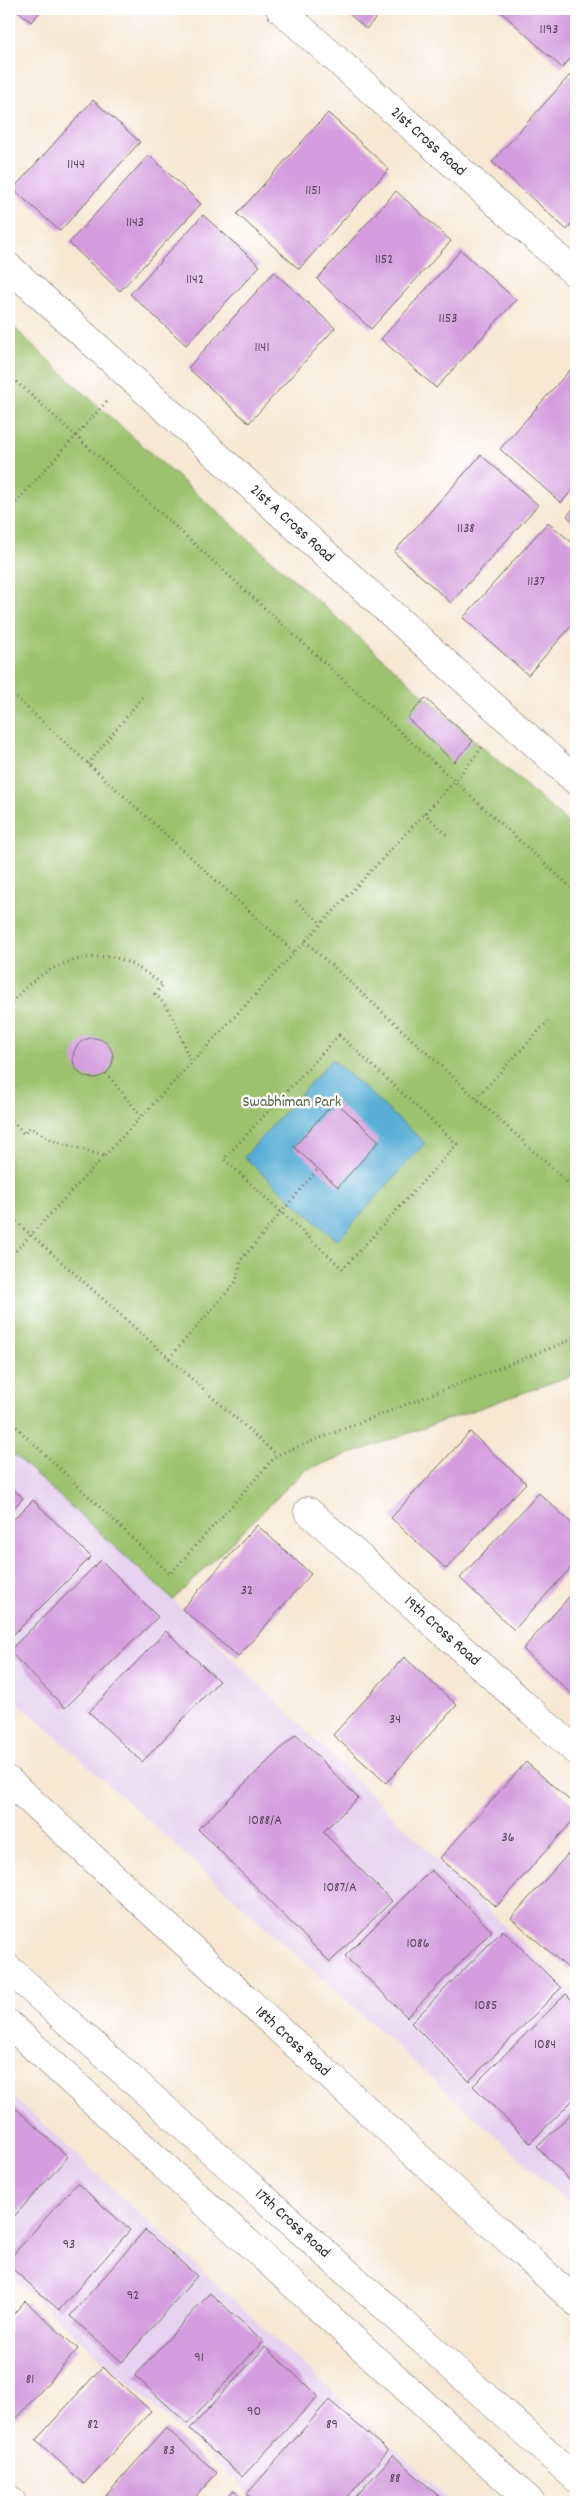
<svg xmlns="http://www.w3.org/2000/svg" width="585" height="2511" viewBox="0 0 585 2511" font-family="Dekko,sans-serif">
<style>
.built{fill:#e7d2ef}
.green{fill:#9cc26d;stroke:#64764c}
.water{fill:#59aed6;stroke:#426c80}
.building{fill:#d49dde}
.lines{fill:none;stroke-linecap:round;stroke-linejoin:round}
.minor-casing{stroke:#726d66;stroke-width:29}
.major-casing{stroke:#726d66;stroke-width:29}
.path{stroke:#726d66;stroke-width:3;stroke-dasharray:1 4;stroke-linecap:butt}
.minor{stroke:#fff;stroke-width:28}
.major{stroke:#fff;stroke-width:28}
.labels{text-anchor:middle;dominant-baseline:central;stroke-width:5;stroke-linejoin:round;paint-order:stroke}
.number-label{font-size:14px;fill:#554858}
.street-label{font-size:16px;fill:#2b2b2b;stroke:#fff}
.park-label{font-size:16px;fill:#536042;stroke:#fff}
</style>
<rect width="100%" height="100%" fill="#fff"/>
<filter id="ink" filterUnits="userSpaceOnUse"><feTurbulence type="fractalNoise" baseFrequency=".02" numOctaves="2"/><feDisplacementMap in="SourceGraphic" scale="10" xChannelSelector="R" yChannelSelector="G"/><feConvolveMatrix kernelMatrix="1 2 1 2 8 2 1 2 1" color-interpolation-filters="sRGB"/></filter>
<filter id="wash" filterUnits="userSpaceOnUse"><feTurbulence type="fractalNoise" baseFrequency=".0096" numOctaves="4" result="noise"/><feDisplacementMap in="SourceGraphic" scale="20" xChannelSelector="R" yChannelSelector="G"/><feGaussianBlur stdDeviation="1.12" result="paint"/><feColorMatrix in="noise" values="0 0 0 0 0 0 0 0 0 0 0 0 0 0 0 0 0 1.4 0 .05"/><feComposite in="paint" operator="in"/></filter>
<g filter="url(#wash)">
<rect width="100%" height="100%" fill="#f7e7d3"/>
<path class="built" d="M9 1450 173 1600 576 1996V2209L9 1694Z
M9 2093 452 2502H259L9 2275Z"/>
<path class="green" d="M9 323 100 408 576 830V1374L305 1470 173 1600 9 1450Z"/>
<path class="water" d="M332 1059 425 1143 337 1241 244 1157Z"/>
<g id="blocks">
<path class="building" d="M16 9H43L31 22Z
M344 9H384L366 29Z
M498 9H576V52L562 68Z
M570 75 576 81V219L567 230 492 162Z
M93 100 140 142 60 231 13 189Z
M328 113 389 169 299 269 237 214Z
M149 155 201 204 120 291 69 243Z
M396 191 451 241 371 329 317 279Z
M203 215 260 266 186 345 130 294Z
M461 250 516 300 436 388 381 339Z
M274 272 335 328 249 423 188 368Z
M576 363V486L561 503 500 449Z
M481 455 538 505 451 603 394 552Z
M576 505V524L567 516Z
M548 522 576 546V621L528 675 463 618Z
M425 698 473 741 454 762 407 718Z
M73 1058a20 20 0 1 1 40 0a20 20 0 1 1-40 0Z
M335 1101 379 1141 338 1187 294 1147Z
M470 1432 526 1483 446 1569 391 1518Z
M9 1485 23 1498 9 1513Z
M539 1493 576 1527V1562L514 1630 460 1578Z
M33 1500 91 1557 9 1639V1524Z
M257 1525 311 1574 238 1657 182 1609Z
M101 1560 158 1617 65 1708 9 1651Z
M576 1589V1697H575L523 1649Z
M166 1631 219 1681 142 1762 89 1712Z
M404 1657 457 1705 386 1783 333 1735Z
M296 1734 358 1798 323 1832 392 1901 330 1962 198 1829Z
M526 1762 576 1806V1817L496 1907 440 1858Z
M576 1845V1961L569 1969 511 1918Z
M431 1870 492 1931 407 2017 345 1956Z
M503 1930 561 1988 469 2081 411 2023Z
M566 1994 576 2004V2097L530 2143 473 2086Z
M9 2102 68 2157 9 2222Z
M576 2109V2187L537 2147Z
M77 2183 130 2230 59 2310 9 2266V2259Z
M145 2230 197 2276 122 2362 70 2316Z
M210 2293 263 2341 188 2424 135 2376Z
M25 2301 78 2349 17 2418 9 2411V2319Z
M265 2347 318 2396 242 2477 190 2429Z
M102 2367 151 2411 84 2484 36 2440Z
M329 2400 388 2451 343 2502H257L247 2494Z
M166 2428 217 2473 191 2502H106L103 2499Z
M393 2455 445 2502H351Z
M234 2490 248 2502H223Z"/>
</g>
</g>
<g filter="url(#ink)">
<use href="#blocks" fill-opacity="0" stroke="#726d66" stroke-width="1"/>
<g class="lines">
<defs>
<g id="minor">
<path id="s1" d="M280 9 576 274"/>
<path id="s2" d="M9 267 576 781"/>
<path id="s3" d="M308 1511 576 1751"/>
<path id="s4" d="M9 1781 576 2302"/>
<path d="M9 2499 12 2502"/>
</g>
<g id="major">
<path id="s5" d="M9 1969 576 2478"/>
<path d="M9 2024 531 2502"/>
</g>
</defs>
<use href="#minor" class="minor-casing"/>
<use href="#major" class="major-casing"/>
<path class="path" d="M9 375 576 892
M9 510 107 401
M9 691 294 952
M88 764 144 695
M424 813 447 835
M296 901 321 923
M305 941 576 1190
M9 1007C28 978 63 958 97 957 103 957 110 956 116 958 134 963 148 974 163 985L155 994C180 1019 177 1033 191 1062
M339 1035 457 1144 343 1269 224 1159Z
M106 1073 141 1116
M476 1098 548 1021
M9 1117 24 1134 30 1127 52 1140 104 1156
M9 1215 277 1455
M9 1258 455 781 484 745
M169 1358 236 1282 241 1260 318 1169
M9 1420 170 1574 277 1455 576 1338"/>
<use href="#minor" class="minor"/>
<use href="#major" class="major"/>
</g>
</g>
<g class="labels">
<g class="number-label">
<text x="549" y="30">1193</text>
<text x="76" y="165">1144</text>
<text x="313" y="191">1151</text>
<text x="135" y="223">1143</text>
<text x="384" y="260">1152</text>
<text x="195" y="280">1142</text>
<text x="448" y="319">1153</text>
<text x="262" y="348">1141</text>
<text x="466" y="529">1138</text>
<text x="536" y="582">1137</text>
<text x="247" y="1591">32</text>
<text x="395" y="1720">34</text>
<text x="265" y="1821">1088/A</text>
<text x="508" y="1838">36</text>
<text x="340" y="1888">1087/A</text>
<text x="418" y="1944">1086</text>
<text x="486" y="2006">1085</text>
<text x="545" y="2045">1084</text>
<text x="69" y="2245">93</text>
<text x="133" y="2296">92</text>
<text x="199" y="2358">91</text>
<text x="30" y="2380">81</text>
<text x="254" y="2412">90</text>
<text x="93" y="2425">82</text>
<text x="332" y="2425">89</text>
<text x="169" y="2451">83</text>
<text x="395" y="2479">88</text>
</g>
<g class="street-label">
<text stroke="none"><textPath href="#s1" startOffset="199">21st Cross Road</textPath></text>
<text stroke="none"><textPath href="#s2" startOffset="382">21st A Cross Road</textPath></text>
<text stroke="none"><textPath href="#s3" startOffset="180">19th Cross Road</textPath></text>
<text stroke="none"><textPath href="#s4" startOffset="385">18th Cross Road</textPath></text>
<text stroke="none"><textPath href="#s5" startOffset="381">17th Cross Road</textPath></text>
</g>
<g class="park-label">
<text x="292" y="1102">Swabhiman Park</text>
</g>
</g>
<rect width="585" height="2511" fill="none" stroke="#fff" stroke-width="30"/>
</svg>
